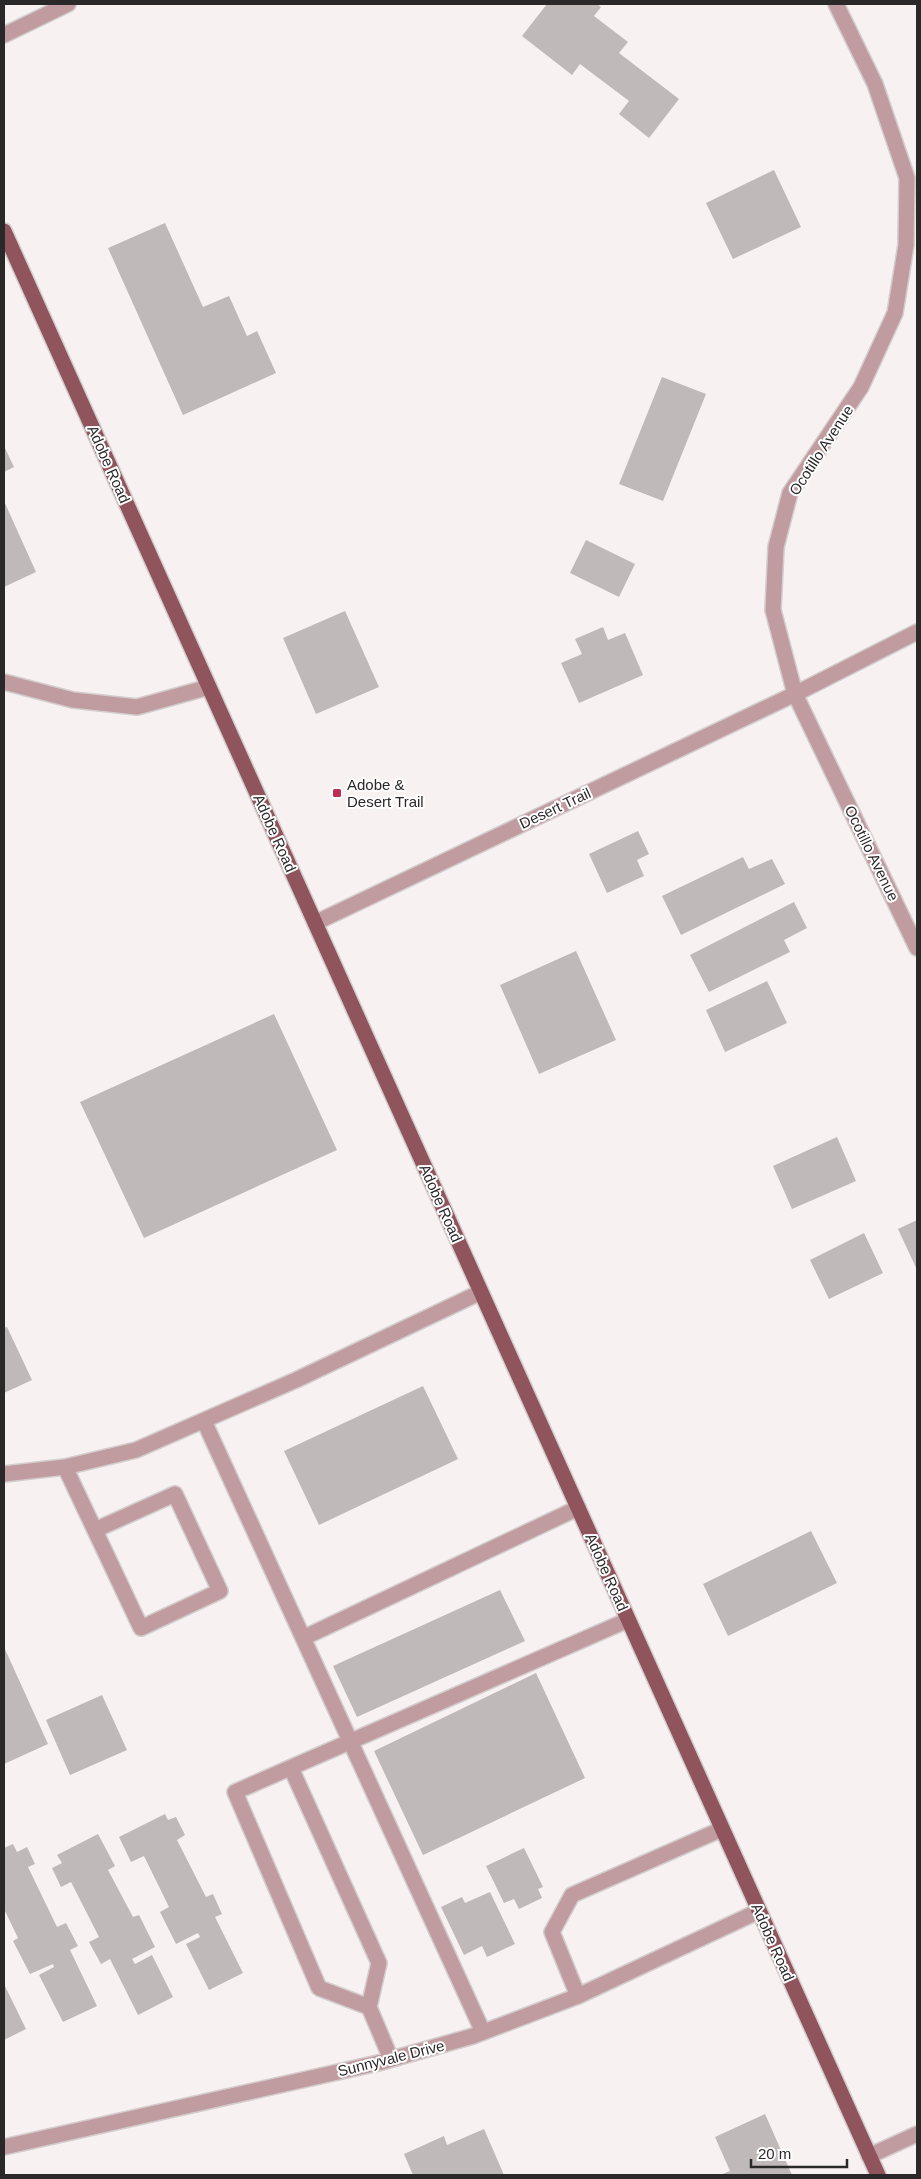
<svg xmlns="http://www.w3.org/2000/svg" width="921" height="2179" viewBox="0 0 921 2179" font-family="Arial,sans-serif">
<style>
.building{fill:#bfb9b9}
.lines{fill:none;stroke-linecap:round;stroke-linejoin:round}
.minor-casing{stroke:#d3cdce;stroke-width:18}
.major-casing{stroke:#d3cdce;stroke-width:18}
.minor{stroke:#c09ca0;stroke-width:15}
.major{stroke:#90545c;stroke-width:15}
.poi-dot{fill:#be2e53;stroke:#fff;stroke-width:2}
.labels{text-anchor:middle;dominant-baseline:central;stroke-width:4;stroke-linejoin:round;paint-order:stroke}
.street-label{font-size:15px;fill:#2b2829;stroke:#fff}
.poi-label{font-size:15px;fill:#2b2829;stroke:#fff;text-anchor:start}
</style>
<rect width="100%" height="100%" fill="#f8f1f2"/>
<path class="building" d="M547 4H597L601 7 594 16 628 42 619 53 679 99 649 138 619 114 629 101 580 64 572 75 522 36Z
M774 170 801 227 733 259 706 203Z
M165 223 203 307 229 296 247 336 257 331 276 373 183 415 108 248Z
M662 377 706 394 663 501 619 484Z
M4 446 14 467 4 472Z
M4 501 36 572 4 587Z
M586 540 635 564 619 597 570 573Z
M345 611 379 687 316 714 283 638Z
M603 627 608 640 625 633 643 675 579 703 561 663 582 654 575 639Z
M638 831 649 854 637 860 644 876 607 893 589 854Z
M743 857 749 869 772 859 785 884 681 935 662 896Z
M794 902 807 928 784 940 790 952 709 992 690 955Z
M576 951 616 1040 539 1074 500 985Z
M767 981 787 1023 725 1052 706 1010Z
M274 1014 337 1150 144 1238 80 1102Z
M837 1137 856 1181 792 1209 773 1166Z
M917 1220V1270L898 1229Z
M864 1233 883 1273 829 1299 810 1260Z
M7 1327 32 1380 4 1393V1328Z
M423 1386 458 1459 319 1525 284 1451Z
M811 1531 837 1583 728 1636 703 1584Z
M500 1590 525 1641 357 1717 333 1666Z
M4 1647 48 1744 4 1764Z
M536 1673 585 1778 423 1855 374 1751Z
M102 1695 127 1750 70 1775 46 1720Z
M165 1814 168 1820 176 1817 185 1835 177 1840 206 1897 213 1894 222 1914 215 1917 243 1973 209 1990 186 1944 200 1937 198 1933 176 1944 160 1912 169 1907 144 1856 131 1862 119 1837Z
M98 1834 115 1866 108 1870 133 1917 139 1915 155 1947 132 1959 135 1964 152 1955 173 1997 138 2015 110 1959 101 1964 89 1942 99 1937 71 1882 61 1887 52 1868 62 1863 57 1855Z
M13 1844 17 1852 27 1847 35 1864 28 1867 57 1927 66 1923 78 1946 70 1950 97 2006 63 2022 39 1975 54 1967 53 1964 30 1974 13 1941 18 1938 4 1909V1848Z
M524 1848 543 1887 538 1889 542 1898 519 1909 514 1899 504 1903 486 1866Z
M490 1892 515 1944 487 1957 482 1946 464 1955 441 1907 462 1897 465 1903Z
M4 1984 26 2029 4 2040Z
M765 2114 792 2175H720L730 2171 715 2137Z
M484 2129 504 2175H413L404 2154 444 2136 447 2145Z"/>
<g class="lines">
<defs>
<path id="minor" d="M836 4 875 84 907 178 906 245 895 313 861 387 790 493 776 547 773 610 795 694 917 948
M4 35 68 4
M4 682 73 700 137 707 209 687
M315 923 795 694 917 632
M204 1421 483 2032
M65 1467 141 1628 220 1591 175 1494 95 1530
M4 1474 65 1467 136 1450 296 1380 481 1292
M303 1638 578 1508
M291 1768 379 1963 369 2007 391 2059
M578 1996 552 1932 572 1895 722 1829
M369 2007 319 1988 235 1792 628 1620
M4 2147 378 2063 473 2036 578 1996 759 1911
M869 2156 917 2134"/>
<path id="major" d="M4 231 878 2175"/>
</defs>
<use href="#minor" class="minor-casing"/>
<use href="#major" class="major-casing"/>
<use href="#minor" class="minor"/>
<use href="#major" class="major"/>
</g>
<rect class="poi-dot" x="332" y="788" width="10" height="10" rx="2.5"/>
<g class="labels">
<g class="street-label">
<text transform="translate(821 450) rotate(-57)">Ocotillo Avenue</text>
<text transform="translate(109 464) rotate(66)">Adobe Road</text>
<text transform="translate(555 808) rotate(-25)">Desert Trail</text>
<text transform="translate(275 833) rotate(66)">Adobe Road</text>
<text transform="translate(872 853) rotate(64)">Ocotillo Avenue</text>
<text transform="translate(441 1203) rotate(66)">Adobe Road</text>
<text transform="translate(607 1572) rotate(66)">Adobe Road</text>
<text transform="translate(773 1942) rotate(66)">Adobe Road</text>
<text transform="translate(391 2058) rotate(-14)">Sunnyvale Drive</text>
</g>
<g class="poi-label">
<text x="347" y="784">Adobe &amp;<tspan x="347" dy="17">Desert Trail</tspan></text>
</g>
</g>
<rect width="921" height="2179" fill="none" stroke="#2b2829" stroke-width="10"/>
<path d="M751 2159v8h96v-8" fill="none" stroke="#2b2829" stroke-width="2.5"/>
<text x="758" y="2159" font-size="15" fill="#2b2829" stroke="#ffffff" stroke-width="4" paint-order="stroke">20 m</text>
</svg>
